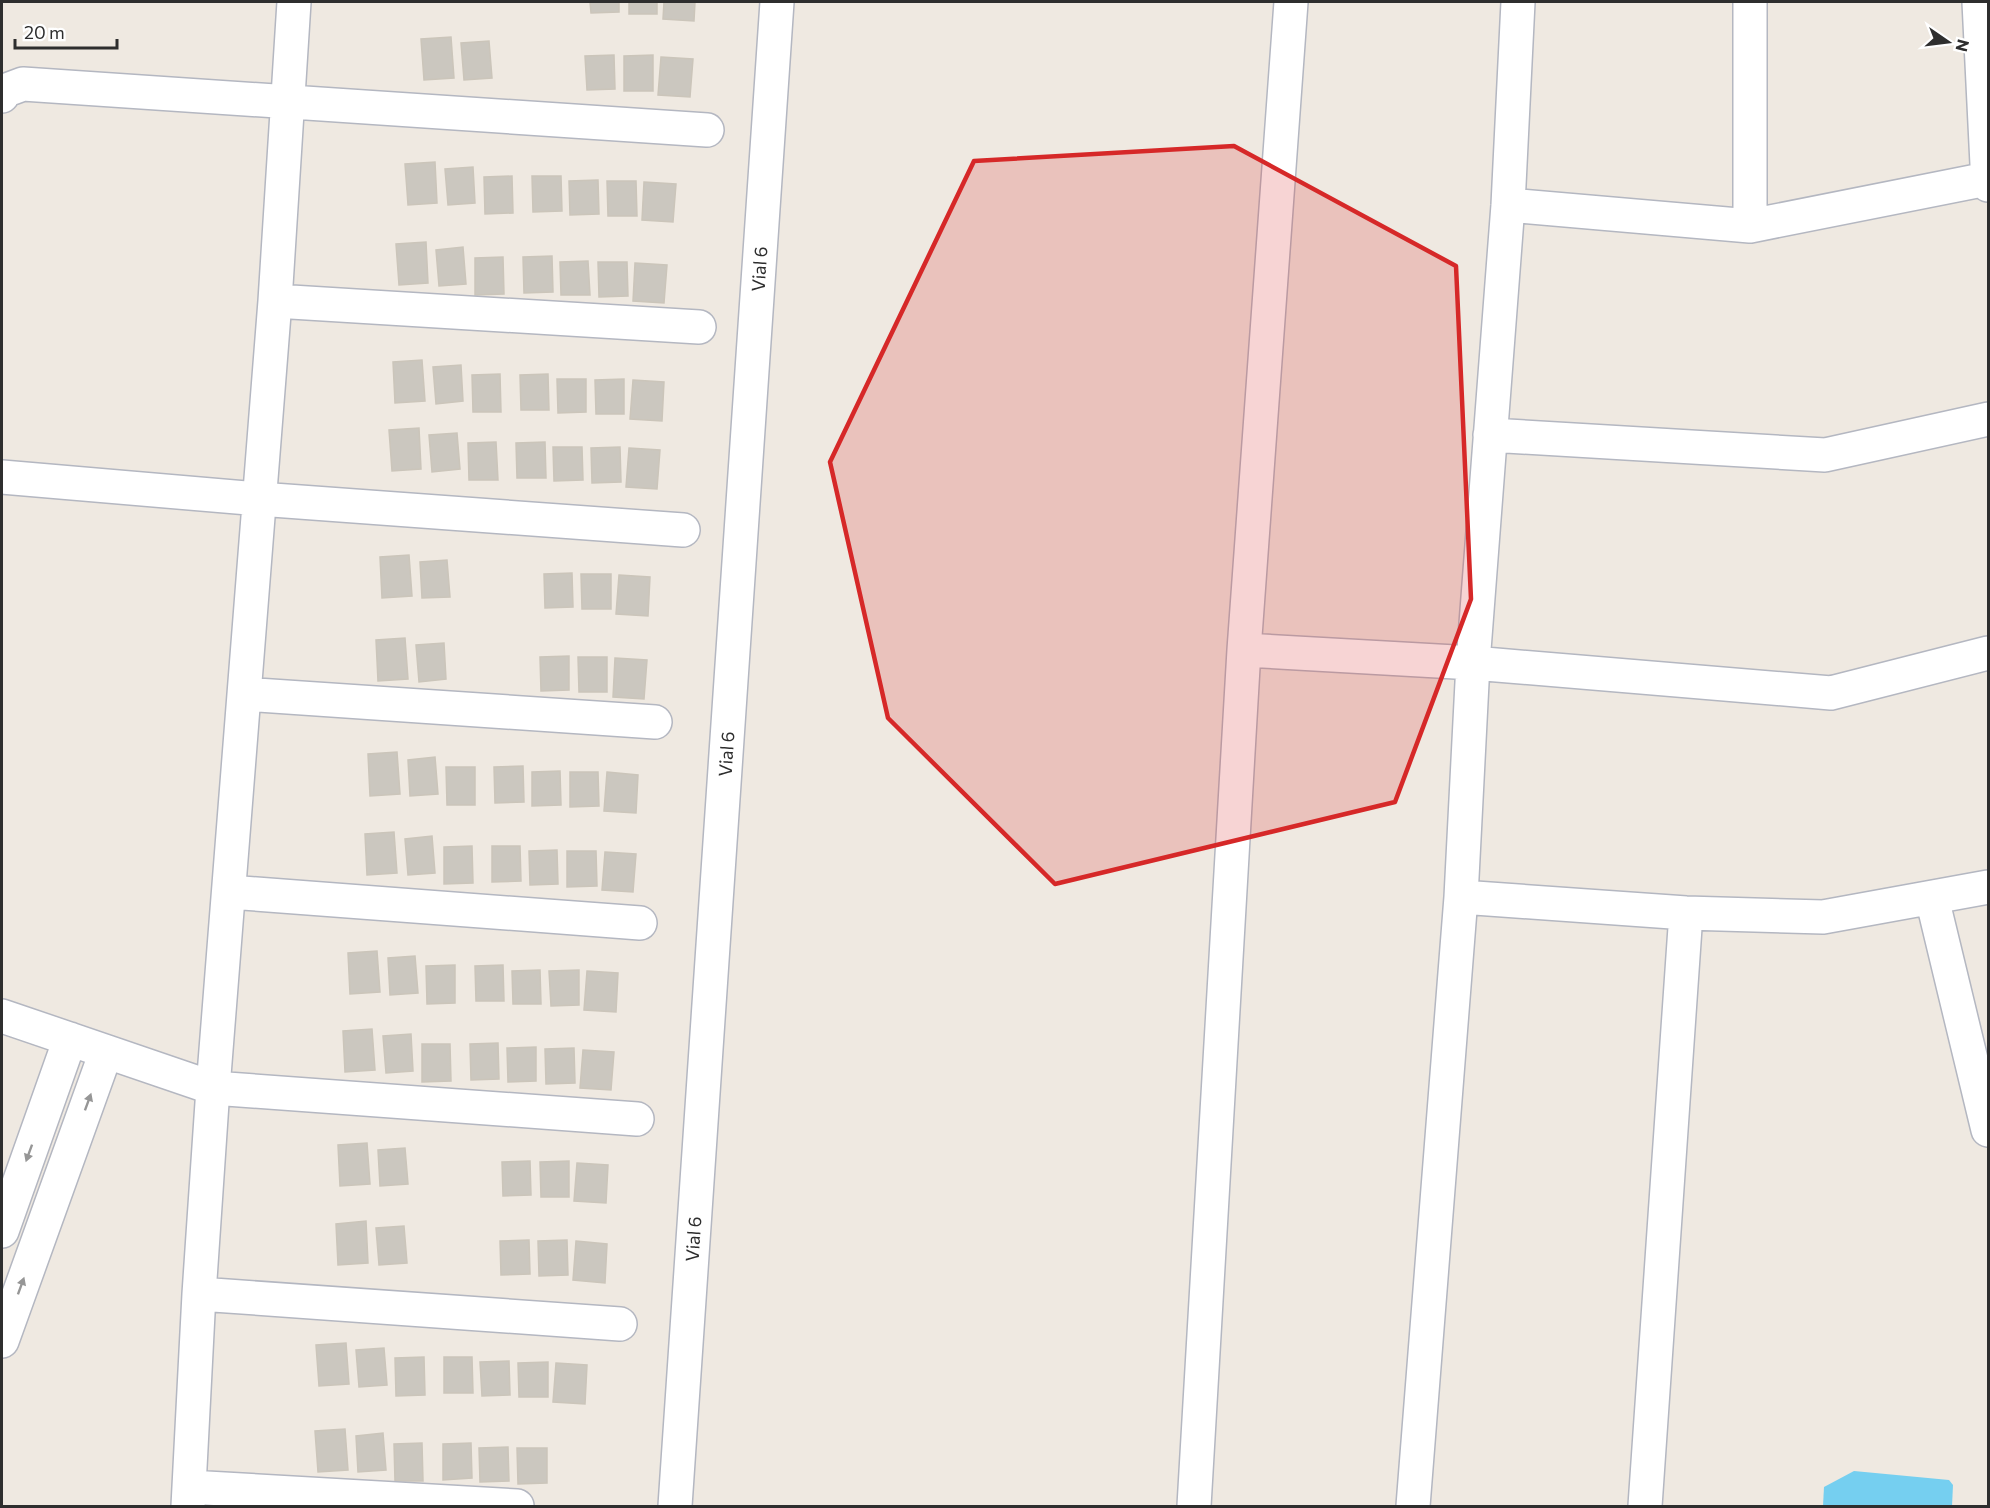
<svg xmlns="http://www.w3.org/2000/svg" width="1990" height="1508" viewBox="0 0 1990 1508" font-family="Commissioner,sans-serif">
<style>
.water{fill:#75cff0}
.building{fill:#cbc7bf;stroke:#cbc5ba;stroke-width:1.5}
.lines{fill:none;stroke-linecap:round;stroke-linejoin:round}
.street-casing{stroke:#b4b7c1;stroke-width:36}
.street{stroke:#fff;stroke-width:33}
.oneway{fill:#969696}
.marked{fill:#d62828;fill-opacity:0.2;stroke:#d62828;stroke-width:4.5;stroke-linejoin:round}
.labels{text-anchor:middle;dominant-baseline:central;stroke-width:4.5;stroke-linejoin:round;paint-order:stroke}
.street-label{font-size:18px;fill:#2e2e2e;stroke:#fff}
</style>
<rect width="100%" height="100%" fill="#efe9e1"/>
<path class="water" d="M1854 1471 1949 1480 1953 1485 1952 1506H1823L1824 1487Z"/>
<path class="building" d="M590 2H619V12L591 13Z
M629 2H657V14H629Z
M664 2H695L694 21 663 19Z
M451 37 454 78 424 80 421 39Z
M489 41 492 78 464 80 461 43Z
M614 55 615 89 587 90 585 56Z
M653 55V91H624V56Z
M661 57 693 59 690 97 658 95Z
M435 162 437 203 408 205 405 164Z
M473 167 475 203 448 205 445 169Z
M512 176 513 213 485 214 484 177Z
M532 176H561L562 211 533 212Z
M598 180 599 214 570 215 569 181Z
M607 181H636L637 216H608Z
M644 182 676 184 673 222 642 220Z
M426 242 428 283 399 285 396 244Z
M463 247 466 284 439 286 436 250Z
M552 256 553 292 524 293 523 257Z
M503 257 504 294 475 295V258Z
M588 261 590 295H561L560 262Z
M598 262H627L628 296 599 297Z
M635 263 667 265 664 303 633 301Z
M422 360 425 401 395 403 393 362Z
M461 365 463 401 436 404 433 367Z
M500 374 501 412H473L472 375Z
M548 374 549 410H521L520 375Z
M557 379H586V412L558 413Z
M624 379V414H596L595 380Z
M633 380 664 382 662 421 630 419Z
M419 428 421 469 392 471 389 430Z
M457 433 460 469 432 472 429 435Z
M496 442 498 480H469L468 443Z
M545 442 546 478H517L516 443Z
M553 447H582L583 480 554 481Z
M620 447 621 482 592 483 591 448Z
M629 448 660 450 657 489 626 487Z
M409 555 412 596 382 598 380 557Z
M447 560 450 597 422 598 420 562Z
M572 573 573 607 545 608 544 574Z
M581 574H611V609H582Z
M619 575 650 577 648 616 616 614Z
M405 638 408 679 378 681 376 640Z
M444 643 446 679 419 682 416 645Z
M569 656V690L541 691 540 657Z
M578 657H607V692H579Z
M615 658 647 660 644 699 613 697Z
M397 752 400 794 370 796 368 754Z
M435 757 438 794 410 796 408 760Z
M523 766 524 802 495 803 494 767Z
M446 767H475V805H447Z
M560 771 561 805 532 806V772Z
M570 772H598L599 806 570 807Z
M607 772 638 775 636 813 604 811Z
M394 832 397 873 367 875 365 834Z
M432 836 435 873 408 875 405 839Z
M472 846 473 883 444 884V847Z
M492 846H520L521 881 492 882Z
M557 850 558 884 530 885 529 851Z
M567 851H596L597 886 567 887Z
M605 852 636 854 633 892 602 890Z
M377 951 380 992 350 994 348 953Z
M415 956 418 993 390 995 388 958Z
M455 965V1003L427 1004 426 966Z
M503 965 504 1001H476L475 966Z
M540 970 541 1004H513L512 971Z
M579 970V1005L551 1006 549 971Z
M587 971 618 973 616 1012 584 1010Z
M372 1029 375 1070 345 1072 343 1031Z
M411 1034 413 1071 386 1073 383 1036Z
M498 1043 499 1079 471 1080 470 1044Z
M422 1044H450L451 1081 422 1082Z
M536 1047V1081L508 1082 507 1048Z
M574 1048 575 1083 546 1084 545 1049Z
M583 1050 614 1052 611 1090 580 1088Z
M367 1143 370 1184 340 1186 338 1145Z
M405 1148 408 1184 380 1186 378 1150Z
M530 1161 531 1195 503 1196 502 1162Z
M569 1161V1197H541L540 1162Z
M577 1163 608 1165 606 1203 574 1201Z
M366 1221 368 1263 338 1265 336 1224Z
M404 1226 407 1263 379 1265 376 1228Z
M529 1240 530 1274 501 1275 500 1241Z
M567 1240 568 1275 539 1276 538 1241Z
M576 1241 607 1244 605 1283 573 1280Z
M346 1343 349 1384 319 1386 316 1345Z
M384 1348 387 1385 359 1387 356 1350Z
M424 1357 425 1395 396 1396 395 1358Z
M444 1357H472L473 1393H444Z
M509 1361 510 1395 482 1396 480 1362Z
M548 1362V1397H519L518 1363Z
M556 1363 587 1365 585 1404 553 1402Z
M345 1429 348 1470 318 1472 315 1431Z
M383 1433 386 1470 358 1472 356 1436Z
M422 1443 423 1481H395L394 1444Z
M471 1443 472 1478 443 1480V1444Z
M508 1447 509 1481 480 1482 479 1448Z
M517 1448H547V1483L518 1484Z"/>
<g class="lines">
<defs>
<path id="street" d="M1979 2 1988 185
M2 96 4 91 23 84 707 130
M1508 205 1750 226V2
M1750 226 1987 179
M275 301 699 327
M1490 435 1825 455 1988 419
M2 477 259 499 683 530
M1244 650 1473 663 1831 693 1988 653
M244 694 655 722
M229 892 640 923
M1461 897 1686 913 1823 917 1988 887
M1932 898 1988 1130
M2 1016 213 1088 637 1119
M2 1231 70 1039
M199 1294 620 1324
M2 1341 106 1052
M189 1487 517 1506
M188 1506 199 1294 213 1088 275 301 294 2
M675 1506 777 2
M1194 1506 1244 650 1291 2
M1413 1506 1461 897 1473 663 1508 205 1518 2
M1645 1506 1686 913"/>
</defs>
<use href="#street" class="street-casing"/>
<use href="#street" class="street"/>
</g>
<defs><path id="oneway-solid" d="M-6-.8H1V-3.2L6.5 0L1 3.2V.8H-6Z" transform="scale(1.5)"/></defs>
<g class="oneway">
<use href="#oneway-solid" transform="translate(88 1102) rotate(-70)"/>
<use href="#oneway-solid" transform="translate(29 1153) rotate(110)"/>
<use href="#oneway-solid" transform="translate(21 1286) rotate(-70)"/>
</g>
<path class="marked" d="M1234 146 1456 266 1471 599 1395 802 1055 884 888 718 830 462 974 161Z"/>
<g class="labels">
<g class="street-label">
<text transform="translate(759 269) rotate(-86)">Vial 6</text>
<text transform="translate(726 754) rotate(-86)">Vial 6</text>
<text transform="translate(693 1239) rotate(-86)">Vial 6</text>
</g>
</g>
<rect width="1990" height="1508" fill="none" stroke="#2e2e2e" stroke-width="6"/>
<g transform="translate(1948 42) rotate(104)" stroke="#ffffff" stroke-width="4.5" paint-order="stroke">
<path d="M0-4.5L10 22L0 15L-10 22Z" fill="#2e2e2e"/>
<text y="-9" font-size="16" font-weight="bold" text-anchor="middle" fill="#2e2e2e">N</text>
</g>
<path d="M15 39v9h102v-9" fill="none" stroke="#2e2e2e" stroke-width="3"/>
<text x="24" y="39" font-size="18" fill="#2e2e2e" stroke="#ffffff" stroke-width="4.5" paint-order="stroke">20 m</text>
</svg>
